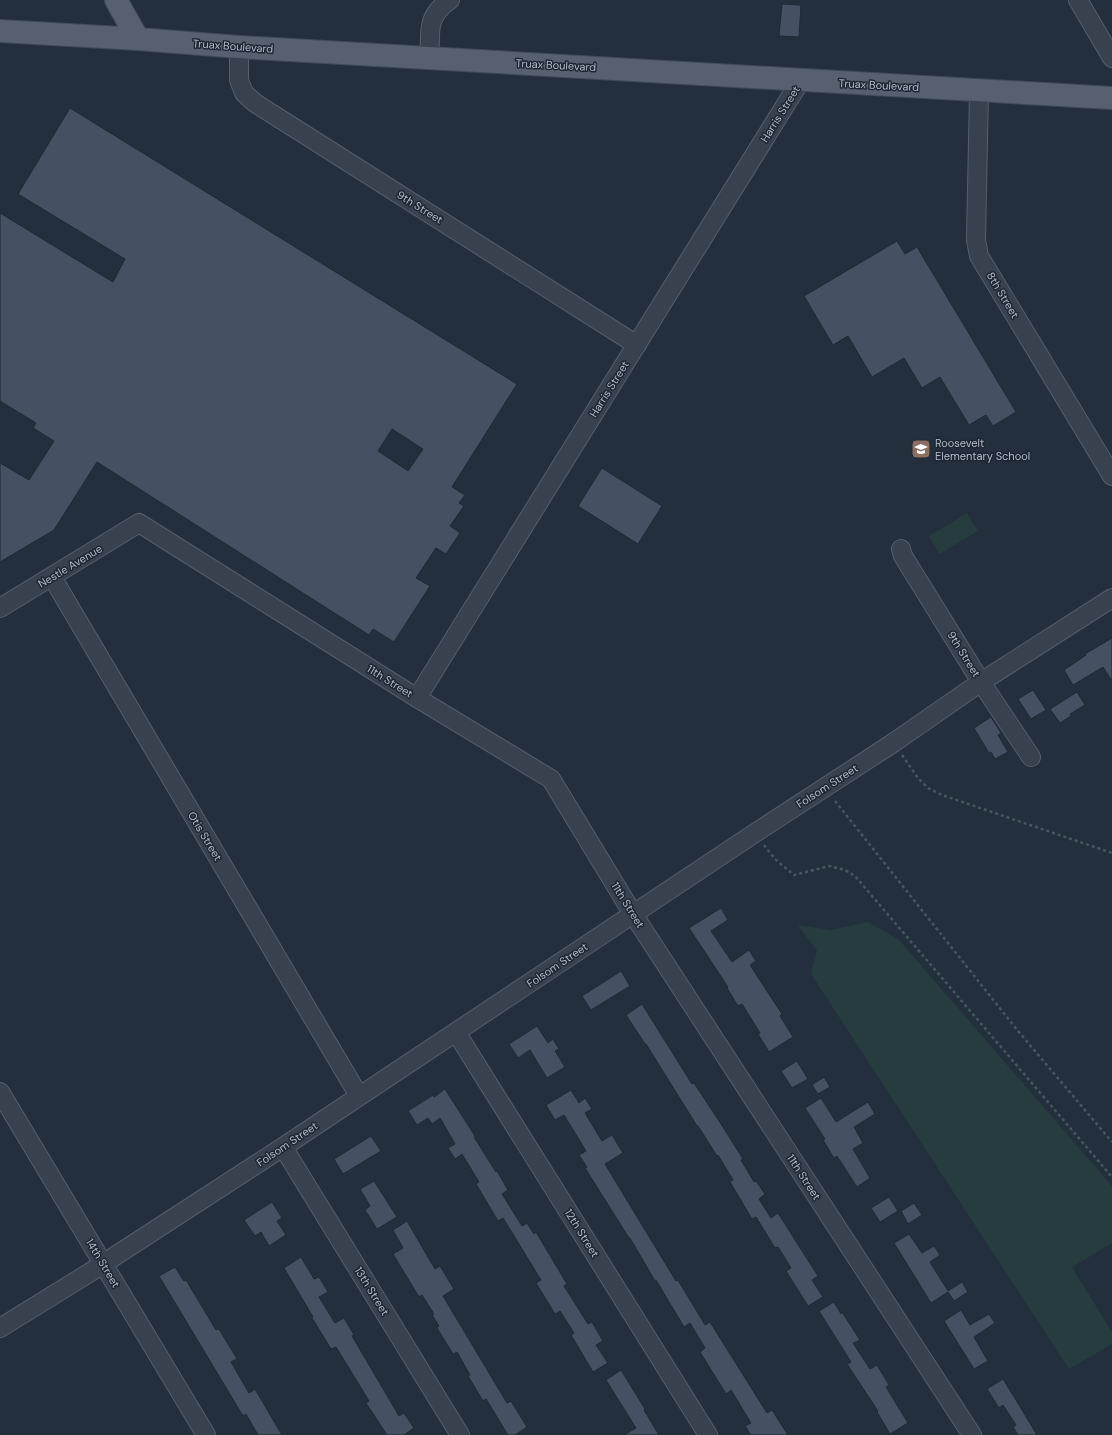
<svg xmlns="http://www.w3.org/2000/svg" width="1112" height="1435" viewBox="0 0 1112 1435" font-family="'DM Sans',sans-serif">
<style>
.green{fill:#263c3f}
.building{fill:#455162;stroke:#1f2835;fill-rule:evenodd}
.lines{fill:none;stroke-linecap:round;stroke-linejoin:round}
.minor-casing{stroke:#565f6c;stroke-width:20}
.major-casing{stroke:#414a57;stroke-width:24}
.path{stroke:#44595c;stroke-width:2.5;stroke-dasharray:3 3;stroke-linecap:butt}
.minor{stroke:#38414e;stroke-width:18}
.major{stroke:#56606e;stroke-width:22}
.labels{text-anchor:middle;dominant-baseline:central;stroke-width:3;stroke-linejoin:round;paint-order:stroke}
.street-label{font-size:11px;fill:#b4bcc9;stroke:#1d2633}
.poi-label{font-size:11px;fill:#b4bcc9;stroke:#1d2633;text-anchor:start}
</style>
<rect width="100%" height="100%" fill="#242f3e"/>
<path class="green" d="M967 513 978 531 939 554 929 536Z
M868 922 899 940 1112 1186V1243L1072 1267 1112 1332V1344L1069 1369 811 974 817 951 798 925 831 930Z"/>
<path class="building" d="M782 4 801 5 799 37 779 36Z
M70 108 517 384 452 487 465 495 459 503 464 506 450 526 460 533 446 554 436 548 416 578 430 586 394 642 373 629 369 635 97 462 54 530 0 562V463L29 480 54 441 33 428 36 423 0 401V213L113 282 125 259 18 194ZM392 429 423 449 408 471 378 451Z
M897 241 905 254 917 247 1016 412 993 426 986 415 969 425 940 377 922 388 904 358 872 377 848 336 833 345 804 296Z
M602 468 662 506 638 544 578 506Z
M1112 638V681L1103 667 1073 685 1064 670 1086 655 1085 654Z
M1033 690 1046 710 1031 719 1018 699Z
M1077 692 1085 705 1070 714 1071 716 1060 723 1050 709Z
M991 717 1001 733 998 735 1008 752 995 759 991 752 989 753 974 728Z
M721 908 728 920 711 931 732 962 749 950 756 961 750 965 782 1014 780 1016 793 1037 769 1052 758 1034 760 1033 742 1004 738 1006 727 988 728 987 689 928Z
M621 971 630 986 591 1010 582 996Z
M642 1004 692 1084 694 1083 723 1127 743 1159 741 1160 754 1182 756 1181 765 1194 759 1199 771 1218 778 1213 818 1276 812 1280 823 1297 808 1306 786 1271 791 1268 778 1247 775 1248 756 1217 752 1219 730 1182 733 1180 718 1155 717 1156 698 1126H697L646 1044H645L626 1015Z
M537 1026 548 1043 553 1039 559 1049 555 1051 565 1067 547 1078 530 1050 518 1058 509 1044Z
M797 1061 808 1079 792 1088 781 1071Z
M824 1077 830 1087 818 1094 812 1085Z
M445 1089 475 1136 474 1137 496 1172 497 1171 508 1190 502 1194 522 1226 527 1223 534 1234 536 1232 567 1284 564 1286 588 1324 592 1322 603 1341 596 1345 608 1363 593 1372 571 1335 574 1333 560 1311 555 1314 536 1283 541 1280 503 1218 498 1221 476 1184 479 1182 462 1154 455 1159 448 1148 455 1144 440 1118 432 1124 428 1118 417 1125 408 1111 433 1095 434 1097Z
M571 1090 579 1103 585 1098 592 1109 585 1113 602 1141 612 1135 623 1153 605 1164 676 1281 678 1280 705 1325 710 1322 767 1413 772 1410 788 1435H751L745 1426 751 1423 731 1390 726 1394 700 1352 705 1348 690 1323 684 1327 656 1280 655 1281 630 1238H629L585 1168 587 1167 579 1155 586 1151 564 1115 555 1120 546 1105Z
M821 1098 836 1122 868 1102 875 1114 854 1127 863 1143 853 1149 870 1178 857 1187 837 1156 834 1158 823 1140 825 1139 805 1108Z
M371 1136 381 1151 343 1174 334 1159Z
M374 1181 397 1217 377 1229 365 1210 370 1206 360 1189Z
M889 1197 898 1211 880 1222 871 1208Z
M272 1202 282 1218 277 1221 286 1235 269 1246 261 1232 255 1236 244 1220Z
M914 1203 922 1215 908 1224 901 1211Z
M407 1221 435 1269 440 1266 454 1289 443 1296 507 1403 511 1401 527 1427 515 1435H508L486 1399 483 1401 468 1376 470 1375 457 1352 453 1354 437 1328 439 1326 432 1315 434 1314 422 1295 419 1297 393 1254 403 1248 393 1230Z
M909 1234 922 1253 934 1246 940 1255 930 1262 948 1291 962 1282 968 1292 954 1301 948 1292 931 1303 894 1243Z
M301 1257 314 1279 319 1277 328 1292 319 1297 335 1323 344 1318 354 1335 352 1336 399 1416 404 1413 414 1428 404 1435H387L366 1403 369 1401 336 1347 331 1349 312 1318 313 1317 284 1268Z
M175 1267 184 1281 186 1280 216 1330 219 1329 237 1359 231 1362 249 1393 255 1389 282 1435H258L246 1414 243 1416 159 1276Z
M834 1302 841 1314 842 1312 860 1340 853 1343 870 1369 877 1365 889 1385 886 1387 908 1423 890 1434 877 1412 878 1411 847 1364 851 1362 819 1311Z
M961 1310 970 1325 989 1314 995 1323 974 1337 988 1361 974 1369 944 1321Z
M621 1370 645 1409 644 1410 659 1435H624L636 1428 606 1380Z
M1003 1379 1019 1405 1037 1435H1018L1013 1427 1016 1425 1003 1405 999 1408 987 1389Z"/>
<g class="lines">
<defs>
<path id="minor" d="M1078 0 1112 58
M239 47V80L244 93 255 103 637 345
M430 58C430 32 426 16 450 0
M979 91 976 240 979 256 1112 476
M901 549 903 556 981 682 1031 757
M52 577 359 1096
M0 608 139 523 417 698 551 779 633 914 972 1435
M417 698 801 80
M456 1032 708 1435
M0 1092 206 1435
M283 1147 460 1435
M0 1328 89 1273 283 1147 755 833 893 743 981 682 1112 598"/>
<path id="major" d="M116 0 138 39
M0 31 138 39 239 47 1112 98"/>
</defs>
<use href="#minor" class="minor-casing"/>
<use href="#major" class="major-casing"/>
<path class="path" d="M902 755 918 778 928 788 942 795 1112 853
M835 801 1018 1031 1112 1142
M764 845 775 859 794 875 829 866 845 870 855 876 1112 1177"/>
<use href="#minor" class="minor"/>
<use href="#major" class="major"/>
</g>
<defs>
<symbol id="school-square" viewBox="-11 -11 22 22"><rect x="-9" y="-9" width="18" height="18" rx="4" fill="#8d6e63" stroke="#1d2633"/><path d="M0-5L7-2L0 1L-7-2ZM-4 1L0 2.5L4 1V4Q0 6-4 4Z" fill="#fff"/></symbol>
</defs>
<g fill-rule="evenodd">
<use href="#school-square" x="910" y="438" width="22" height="22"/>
</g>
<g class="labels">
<g class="street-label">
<text transform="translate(233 46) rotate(4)">Truax Boulevard</text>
<text transform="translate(556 65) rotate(3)">Truax Boulevard</text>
<text transform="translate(879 85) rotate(3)">Truax Boulevard</text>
<text transform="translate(780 114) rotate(-58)">Harris Street</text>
<text transform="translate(420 207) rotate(32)">9th Street</text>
<text transform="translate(1003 295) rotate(59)">8th Street</text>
<text transform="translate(609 389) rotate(-58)">Harris Street</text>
<text transform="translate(70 566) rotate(-31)">Nestle Avenue</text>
<text transform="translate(964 654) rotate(58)">9th Street</text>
<text transform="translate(390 681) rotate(32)">11th Street</text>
<text transform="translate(827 786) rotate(-33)">Folsom Street</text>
<text transform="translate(205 836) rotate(59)">Otis Street</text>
<text transform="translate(628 905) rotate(58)">11th Street</text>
<text transform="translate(557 965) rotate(-34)">Folsom Street</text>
<text transform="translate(287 1144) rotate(-34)">Folsom Street</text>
<text transform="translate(804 1177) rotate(57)">11th Street</text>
<text transform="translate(582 1233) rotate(58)">12th Street</text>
<text transform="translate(103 1263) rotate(59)">14th Street</text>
<text transform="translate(372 1291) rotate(58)">13th Street</text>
</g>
<g class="poi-label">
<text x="935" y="443">Roosevelt<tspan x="935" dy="13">Elementary School</tspan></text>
</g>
</g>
</svg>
